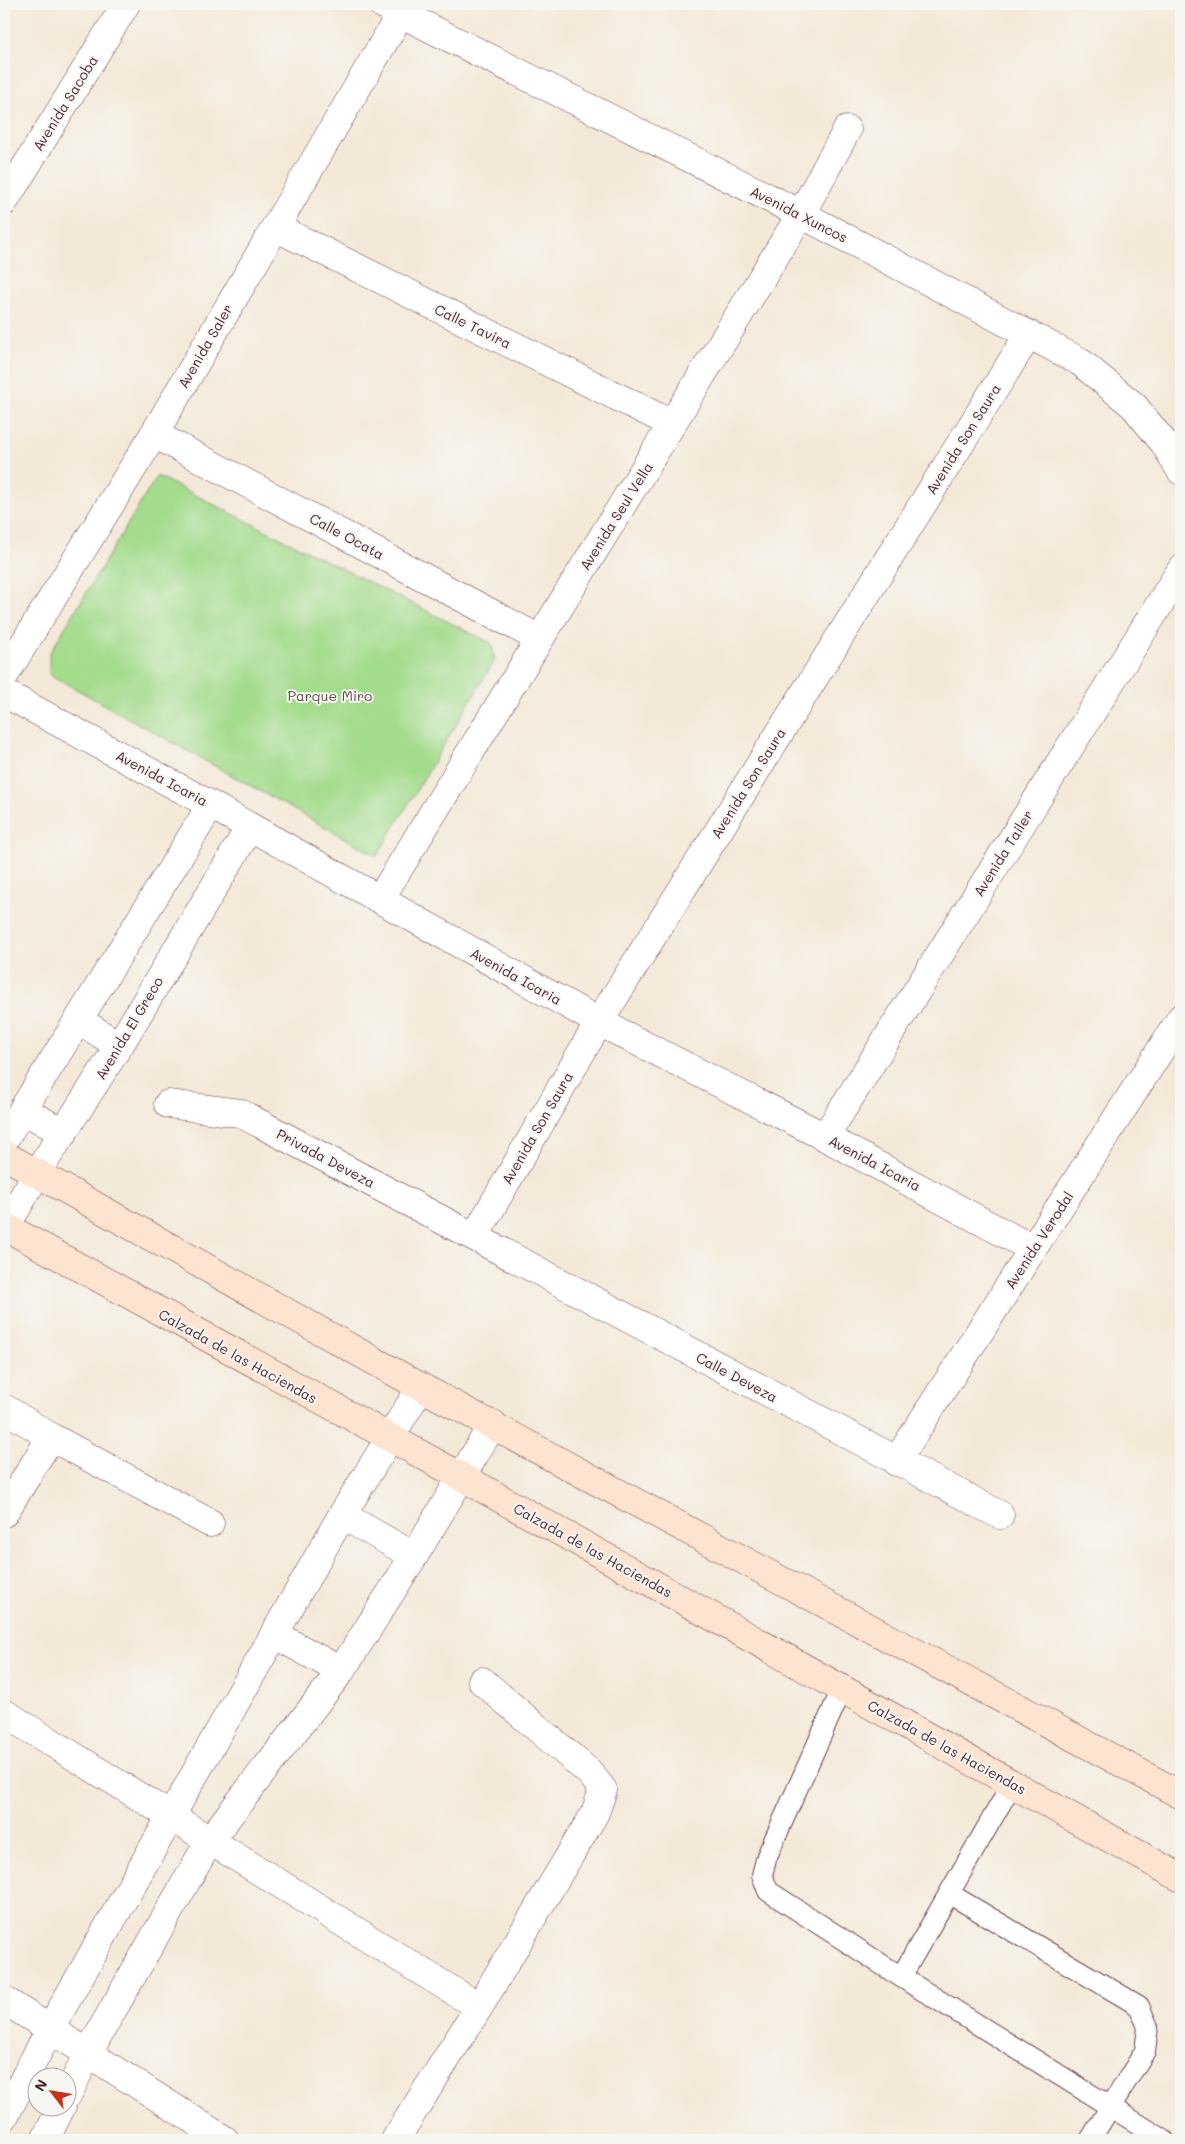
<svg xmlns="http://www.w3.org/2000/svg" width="1185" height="2144" viewBox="0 0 1185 2144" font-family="Mali,sans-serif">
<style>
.green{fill:#a4dc8d;stroke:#777e5c}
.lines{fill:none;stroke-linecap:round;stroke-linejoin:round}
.service-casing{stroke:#643d45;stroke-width:22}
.minor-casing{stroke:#643d45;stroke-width:29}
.secondary-casing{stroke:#643d45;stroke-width:29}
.service{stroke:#fff;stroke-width:20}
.minor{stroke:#fff;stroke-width:28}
.secondary{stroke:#fde4d0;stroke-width:28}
.labels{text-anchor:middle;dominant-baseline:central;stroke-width:4;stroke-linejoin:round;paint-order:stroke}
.street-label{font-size:14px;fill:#4a1f2b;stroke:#f6f6f2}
.park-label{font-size:14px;fill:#604e44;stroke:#f6f6f2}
</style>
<rect width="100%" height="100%" fill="#f6f6f2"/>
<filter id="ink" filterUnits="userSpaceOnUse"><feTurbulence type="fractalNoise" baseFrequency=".02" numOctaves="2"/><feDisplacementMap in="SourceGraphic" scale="10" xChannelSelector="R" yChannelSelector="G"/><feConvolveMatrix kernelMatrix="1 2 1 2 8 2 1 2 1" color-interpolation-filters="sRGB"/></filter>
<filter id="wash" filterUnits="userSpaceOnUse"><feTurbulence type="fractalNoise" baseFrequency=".0096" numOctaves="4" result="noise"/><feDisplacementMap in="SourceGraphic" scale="20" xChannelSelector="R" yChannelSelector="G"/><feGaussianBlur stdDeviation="1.12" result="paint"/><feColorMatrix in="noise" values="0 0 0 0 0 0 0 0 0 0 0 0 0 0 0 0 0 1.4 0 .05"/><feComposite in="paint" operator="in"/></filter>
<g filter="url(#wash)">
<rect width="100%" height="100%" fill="#f4e9d8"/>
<path class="green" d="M157 476 491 643 495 660 377 856 49 674V654Z"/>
</g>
<g filter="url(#ink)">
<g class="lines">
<defs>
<path id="service" d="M842 1689 767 1856 762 1875 768 1891 901 1977 1164 2140
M950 1894 1139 2006 1148 2027 1145 2051 1090 2140
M901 1977 1012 1784"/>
<path id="minor" d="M382 4 801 214 1079 361 1134 406 1164 443 1181 471
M4 202 126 4
M275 227 672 424
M154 434 540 639
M4 676 154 434 401 13
M4 693 211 805 599 1022 825 1137 1033 1249
M380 899 801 214 847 130
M79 1020 119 1046
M168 1104 240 1113 1000 1515
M23 1110 64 1133
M825 1137 1181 570
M4 1140 211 805
M4 1230 37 1173 119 1046 250 827
M475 1236 599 1022 1029 334
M4 1408 51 1437 210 1523
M896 1462 1181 1018
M4 1513 51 1437
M342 1515 414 1556
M274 1634 341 1671
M4 1713 479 2007
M4 2000 225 2140
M68 2094 88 2053 210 1840 341 1671 414 1556 493 1424
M4 2117 50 2029 342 1515 421 1387
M45 2140 62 2106
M395 2140 479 2007 595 1813 603 1790 590 1773 482 1681"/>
<path id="secondary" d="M4 1155 421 1387 1181 1795
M4 1226 462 1477 1181 1878"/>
</defs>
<use href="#service" class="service-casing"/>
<use href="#minor" class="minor-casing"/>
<use href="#secondary" class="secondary-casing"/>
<use href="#service" class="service"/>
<use href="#minor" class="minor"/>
<use href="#secondary" class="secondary"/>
</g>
</g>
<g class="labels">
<g class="street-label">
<text transform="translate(65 103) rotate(-58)">Avenida Sacoba</text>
<text transform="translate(799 214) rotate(27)">Avenida Xuncos</text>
<text transform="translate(473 326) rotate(26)">Calle Tavira</text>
<text transform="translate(205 346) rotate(-60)">Avenida Saler</text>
<text transform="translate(963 439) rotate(-58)">Avenida Son Saura</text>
<text transform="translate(616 516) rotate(-58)">Avenida Seul Vella</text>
<text transform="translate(347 536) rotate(28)">Calle Ocata</text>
<text transform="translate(162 778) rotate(28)">Avenida Icaria</text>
<text transform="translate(748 783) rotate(-58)">Avenida Son Saura</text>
<text transform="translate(1003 853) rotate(-58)">Avenida Tailer</text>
<text transform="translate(516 976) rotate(29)">Avenida Icaria</text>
<text transform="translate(129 1028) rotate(-59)">Avenida El Greco</text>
<text transform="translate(537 1128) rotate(-60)">Avenida Son Saura</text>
<text transform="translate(326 1158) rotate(28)">Privada Deveza</text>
<text transform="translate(875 1163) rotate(28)">Avenida Icaria</text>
<text transform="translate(1039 1240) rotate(-57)">Avenida Verodal</text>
<text transform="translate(238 1356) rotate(29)">Calzada de las Haciendas</text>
<text transform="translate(737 1377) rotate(28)">Calle Deveza</text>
<text transform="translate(593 1550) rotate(29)">Calzada de las Haciendas</text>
<text transform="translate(947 1747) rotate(29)">Calzada de las Haciendas</text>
</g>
<g class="park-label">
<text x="330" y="695">Parque Miro</text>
</g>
</g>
<rect width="1185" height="2144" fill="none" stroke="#f6f6f2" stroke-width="20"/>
<g transform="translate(52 2092) rotate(301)"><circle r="24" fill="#f6f6f2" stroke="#b1a0a2"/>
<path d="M0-4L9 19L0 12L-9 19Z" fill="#c8321e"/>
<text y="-8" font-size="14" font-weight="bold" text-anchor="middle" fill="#4a1f2b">N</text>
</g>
</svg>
